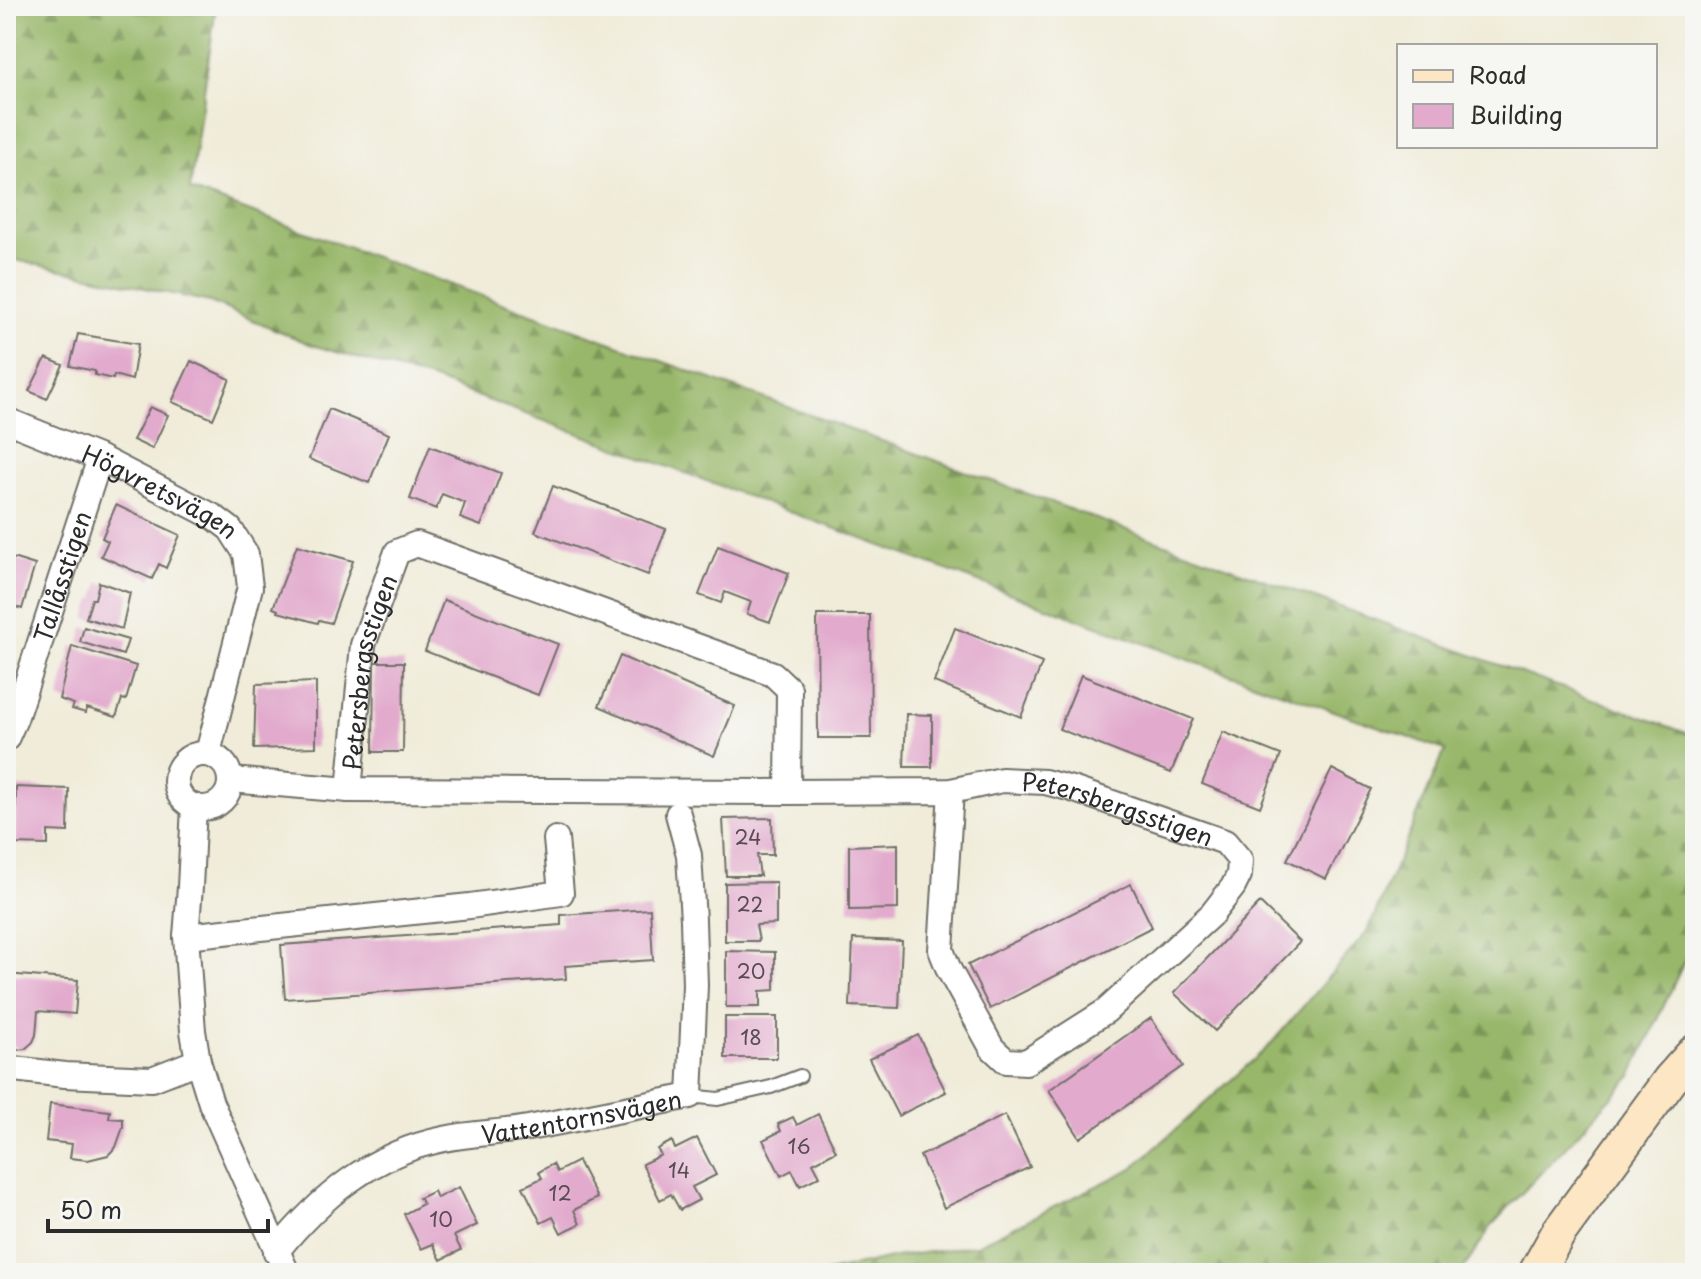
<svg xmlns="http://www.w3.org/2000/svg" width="1701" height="1279" viewBox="0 0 1701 1279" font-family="'Playpen Sans',sans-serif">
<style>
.forest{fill:url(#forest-firs);stroke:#62714a;stroke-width:2}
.building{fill:#e2aacd}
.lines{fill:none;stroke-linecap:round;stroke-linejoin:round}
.service-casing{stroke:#706f68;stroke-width:16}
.minor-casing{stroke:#706f68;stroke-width:28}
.secondary-casing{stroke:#706f68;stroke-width:38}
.service{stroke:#fff;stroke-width:12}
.minor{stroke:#fff;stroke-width:24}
.secondary{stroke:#fce6c4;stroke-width:34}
.labels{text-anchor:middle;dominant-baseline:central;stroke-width:6;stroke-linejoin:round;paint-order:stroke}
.number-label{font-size:20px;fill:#594b54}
.street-label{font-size:24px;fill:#2b2b2b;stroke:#f6f6f2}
</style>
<defs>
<pattern id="forest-firs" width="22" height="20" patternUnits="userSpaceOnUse" patternTransform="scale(2)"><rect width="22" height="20" fill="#98b76a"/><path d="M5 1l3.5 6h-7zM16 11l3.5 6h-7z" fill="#7c9557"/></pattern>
</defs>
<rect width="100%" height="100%" fill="#f6f6f2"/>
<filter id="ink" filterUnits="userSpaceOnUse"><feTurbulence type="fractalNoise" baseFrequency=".0125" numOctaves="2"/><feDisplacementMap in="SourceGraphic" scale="16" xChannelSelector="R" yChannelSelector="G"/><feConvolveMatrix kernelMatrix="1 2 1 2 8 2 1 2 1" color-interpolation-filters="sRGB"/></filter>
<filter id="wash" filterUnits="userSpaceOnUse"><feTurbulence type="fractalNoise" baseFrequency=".006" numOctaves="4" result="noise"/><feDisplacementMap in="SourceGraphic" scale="32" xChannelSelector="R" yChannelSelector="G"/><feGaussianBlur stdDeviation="1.8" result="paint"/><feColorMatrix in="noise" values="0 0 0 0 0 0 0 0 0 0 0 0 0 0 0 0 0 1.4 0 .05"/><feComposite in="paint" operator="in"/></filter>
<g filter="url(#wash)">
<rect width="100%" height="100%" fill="#f0ecd9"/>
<path class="forest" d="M6 6H216L190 190 1695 736V938L1631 1077 1493 1224 1461 1273H824L895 1257 977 1245 1133 1168 1269 1046 1368 931 1445 750 1189 660 434 380 312 345 210 302 6 258Z"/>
<g id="blocks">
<path class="building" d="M78 334 138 344 132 380 114 375 113 379 95 375V371L70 366Z
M46 358 63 365 47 399 29 391Z
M191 361 230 379 213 419 172 402Z
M150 407 168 415 152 449 133 440Z
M329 409 389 434 369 483 309 459Z
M430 446 501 473 481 526 460 518 465 503 442 494 436 509 410 499Z
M553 486 666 529 648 575 535 532Z
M116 505 180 535 166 568 159 564 152 579 101 556 108 541 102 538Z
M297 545 353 561 331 623 319 620 318 623 278 612V610L273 608Z
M718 546 789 573 770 622 747 614 751 602 725 592 721 603 699 595Z
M6 556 35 565 22 609 6 604Z
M99 582 130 593 122 629 86 618 92 599H95Z
M444 600 558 644 538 695 425 651Z
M817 615H870L871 738H818Z
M84 627 128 640 123 655 80 642Z
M955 628 1042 663 1021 717 934 682Z
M72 646 136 666 126 700 122 699 116 717 87 708 86 713 72 709 74 704 59 699Z
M620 656 735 706 714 756 599 706Z
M374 662H404L403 752H373Z
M1081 675 1193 719 1171 773 1059 729Z
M316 682V747L254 749 256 684Z
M906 714 932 715V767H904Z
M1223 732 1281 755 1260 807 1202 784Z
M1332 769 1371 789 1326 879 1287 860Z
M16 787 69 789 68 832 48 831V845L15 844Z
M6 793 10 794 9 830 6 829Z
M772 818 773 855H757L760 876H726L723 819Z
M898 844V909L849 910V846Z
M776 882V924L756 925 759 941H725V883Z
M1131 884 1152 927 990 1009 968 965Z
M1260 903 1300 942 1215 1031 1174 993Z
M650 909 653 960 565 966 566 979 285 999 281 945 561 925V915Z
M853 939 902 941 899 1008 850 1006Z
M726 951 775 952V990L760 991V1007H726Z
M6 974 78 980 75 1014 38 1011 36 1035 33 1042 25 1049 18 1050 9 1041 8 1035 10 1010H6Z
M725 1017H777V1058H725Z
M1151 1018 1183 1066 1080 1138 1049 1090Z
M918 1035 946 1092 898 1116 869 1059Z
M50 1104 110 1111 109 1118 123 1119V1127L116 1147 108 1155 88 1160 70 1158 72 1144 46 1141Z
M818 1114 836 1151 813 1163 820 1176 800 1186 792 1170 781 1176 763 1140 781 1131 778 1124 793 1117 797 1125Z
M1005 1115 1030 1167 944 1208 920 1156Z
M697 1138 716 1175 692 1187 699 1200 680 1210 671 1194 660 1200 642 1164 661 1155 657 1149 672 1141 675 1149Z
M578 1161 597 1198 574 1210 580 1224 561 1233 553 1217 541 1223 523 1187 542 1178 539 1172 553 1164 557 1172Z
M459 1187 477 1225 454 1236 461 1250 441 1260 433 1244 421 1249 404 1214 423 1204 419 1198 434 1191 437 1198Z"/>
</g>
</g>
<g filter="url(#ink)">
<use href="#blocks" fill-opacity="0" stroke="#706f68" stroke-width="2"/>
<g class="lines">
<defs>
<path id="service" d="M690 1096 718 1099 771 1087 800 1076"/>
<g id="minor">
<path id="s1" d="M6 420 100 458 214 517 230 529 246 554 250 587 208 753"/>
<path id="s2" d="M6 739 15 719 100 458"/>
<circle cx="203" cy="781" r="27"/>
<path id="s3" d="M231 780 349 790 788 792 951 791 1002 780 1045 782 1072 789 1225 842 1240 860 1239 875 1233 887 1212 914 1106 1011 1026 1062 1006 1061 992 1048 949 970 941 950 951 791"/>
<path id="s4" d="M349 790 363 645 397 552 417 544 773 674 789 689 788 792"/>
<path d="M194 806 190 887 186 936 193 1031 198 1061 211 1103 287 1273"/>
<path d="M186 936 470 906 561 893 556 839"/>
<path d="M6 1068 65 1075 152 1079 198 1061"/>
<path id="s5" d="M276 1252C320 1197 373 1153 444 1139 472 1133 500 1133 528 1128 582 1118 636 1107 690 1096L695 985 693 920 689 855 678 814"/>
</g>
<path id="secondary" d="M1536 1273 1559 1232 1670 1080 1695 1052"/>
</defs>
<use href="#service" class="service-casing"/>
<use href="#minor" class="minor-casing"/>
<use href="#secondary" class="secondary-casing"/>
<use href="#service" class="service"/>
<use href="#minor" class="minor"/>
<use href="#secondary" class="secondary"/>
</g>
</g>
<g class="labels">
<g class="number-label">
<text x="748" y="837">24</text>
<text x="750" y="904">22</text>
<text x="751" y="971">20</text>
<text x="751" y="1037">18</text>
<text x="799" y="1146">16</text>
<text x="679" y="1170">14</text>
<text x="560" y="1193">12</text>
<text x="441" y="1219">10</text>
</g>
<g class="street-label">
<text stroke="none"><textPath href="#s1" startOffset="170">Högvretsvägen</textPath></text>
<text stroke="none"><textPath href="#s2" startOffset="172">Tallåsstigen</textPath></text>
<text stroke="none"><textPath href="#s4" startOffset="120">Petersbergsstigen</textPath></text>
<text stroke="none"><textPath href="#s3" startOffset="892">Petersbergsstigen</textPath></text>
<text stroke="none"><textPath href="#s5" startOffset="346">Vattentornsvägen</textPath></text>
</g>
</g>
<rect width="1701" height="1279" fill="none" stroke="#f6f6f2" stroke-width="32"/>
<rect x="1397" y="44" width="260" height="104" fill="#f6f6f2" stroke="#a5a5a2" stroke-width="2"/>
<rect x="1413" y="70" width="40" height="12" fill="#fce6c4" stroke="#a5a5a2" stroke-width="2"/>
<text x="1469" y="84" font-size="24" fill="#2b2b2b">Road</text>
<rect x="1413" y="104" width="40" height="24" fill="#e2aacd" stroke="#a5a5a2" stroke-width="2"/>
<text x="1469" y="124" font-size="24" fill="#2b2b2b">Building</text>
<path d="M48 1219v12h220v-12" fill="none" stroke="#2b2b2b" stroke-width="4"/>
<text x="60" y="1219" font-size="24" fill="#2b2b2b" stroke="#f6f6f2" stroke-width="6" paint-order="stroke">50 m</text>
</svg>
